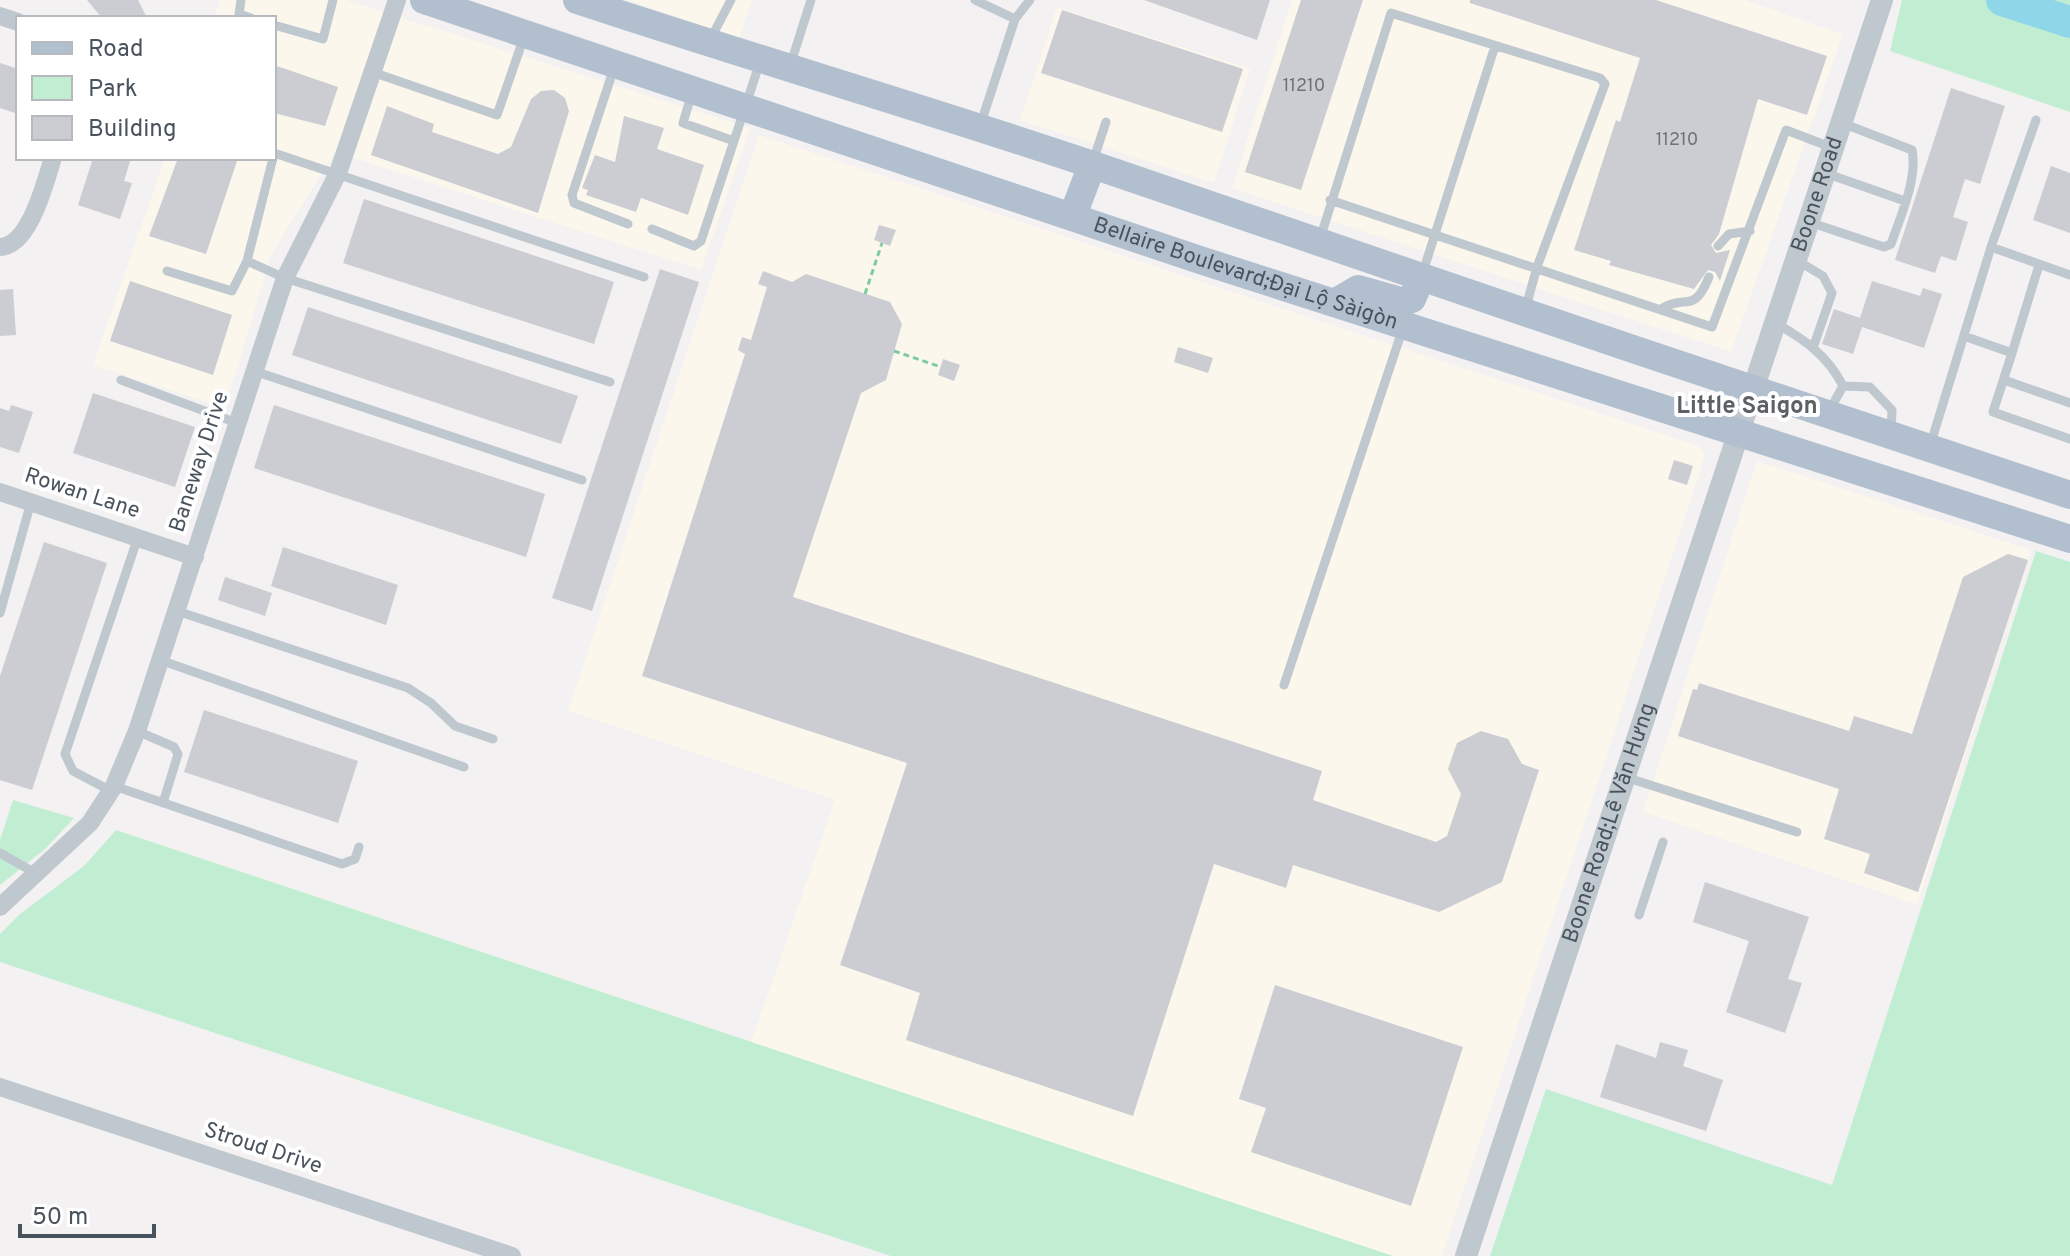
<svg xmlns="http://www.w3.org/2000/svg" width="2070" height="1256" viewBox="0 0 2070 1256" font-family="Overpass,sans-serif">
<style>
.commercial{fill:#fcf7ec}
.green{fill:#c1eed3}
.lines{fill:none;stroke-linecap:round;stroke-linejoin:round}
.river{stroke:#90d6e9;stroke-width:32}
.building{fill:#cbcdd3}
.path{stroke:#7bcba4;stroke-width:3;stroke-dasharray:6 4;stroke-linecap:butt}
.service{stroke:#bfc8ce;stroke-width:9}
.minor{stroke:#bfc8ce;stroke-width:18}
.tertiary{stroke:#bfc8ce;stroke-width:22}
.primary{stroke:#b2bfce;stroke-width:28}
.labels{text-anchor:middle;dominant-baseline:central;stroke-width:8;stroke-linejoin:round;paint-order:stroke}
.number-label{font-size:18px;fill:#6a727a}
.street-label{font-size:22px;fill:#49535d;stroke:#fff}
.neighbourhood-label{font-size:24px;font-weight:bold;fill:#5d6165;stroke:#fff}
</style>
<rect width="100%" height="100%" fill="#f3f1f1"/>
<path class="commercial" d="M220 0H346L750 128 701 270 335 152 271 255 225 408 93 365 165 158H274V18H214Z
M629 0H752L739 39Z
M1292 0H1744L1843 34 1731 352 1232 188Z
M1057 7 1250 69 1214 183 1020 120Z
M759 135 1698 446 1705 455 1442 1256H1393L751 1043 835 800 568 711Z
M1757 461 2031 550 1917 905 1643 812Z"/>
<path class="green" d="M1902 0H2070V112L1890 51Z
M2036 551 2070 562V1256H1490L1546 1089 1832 1185Z
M13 800 74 818 45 849 0 885V840Z
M116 830 1393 1256H891L0 962V934L20 914 84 866Z"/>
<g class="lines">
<path class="river" d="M2002 0 2070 22"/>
</g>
<path class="building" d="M87 0H138L147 18H102Z
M1144 0H1270L1257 40Z
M1301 0H1363L1301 190 1245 172Z
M1470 0H1656L1827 56 1807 115 1758 99 1719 234 1711 245 1716 253 1730 250 1720 281 1715 272 1708 270 1694 289 1609 265 1611 261 1574 250 1616 120 1620 122 1640 58 1470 3Z
M1062 10 1243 69 1222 132 1041 73Z
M0 63 18 69V114L0 108Z
M274 65 338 87 325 126 274 113Z
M1951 88 2005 106 1980 184 1965 179 1953 217 1968 222 1956 261 1941 256 1935 273 1895 260Z
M554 90 565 98 569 111 538 213 371 155 387 106 434 124 432 132 498 154 511 147 531 99 541 91Z
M624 116 664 128 657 149 704 165 688 215 641 198 636 212 586 195 588 190 582 188 595 155 615 162Z
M93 158H131L124 181 132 183 120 219 78 205Z
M178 158H238L206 254 149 236Z
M2051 166 2070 173V233L2033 220Z
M364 199 614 282 594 344 343 263Z
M879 225 896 230 890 246 874 240Z
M660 269 699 282 592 611 552 598Z
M763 271 792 282 806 274 890 302 902 324 886 380 861 393 793 597 1322 771 1313 800 1436 842 1447 836 1461 794 1448 769 1457 743 1481 731 1508 739 1522 764 1539 770 1502 882 1439 912 1293 865 1286 888 1214 864 1133 1116 906 1040 920 993 840 965 907 763 642 676 745 354 738 350 742 337 751 340 767 287 758 284Z
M130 281 232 315 213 375 110 341Z
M1872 281 1920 296 1923 288 1942 294 1924 348 1862 327 1853 354 1822 344 1834 309 1860 318Z
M13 289 16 335 0 336V290Z
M308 307 578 396 561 444 292 355Z
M1178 347 1213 358 1208 373 1174 362Z
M943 359 960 365 954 381 938 375Z
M93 393 195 427 175 487 73 453Z
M11 405 33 412 19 453 0 447V408L9 411Z
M274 405 545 494 526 557 254 468Z
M1674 460 1693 466 1687 485 1668 479Z
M44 542 107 563 32 790 0 780V676Z
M283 547 398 585 386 625 271 586Z
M2008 554 2028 560 1918 892 1864 873 1870 854 1824 839 1839 789 1678 736 1693 689 1697 690 1699 683 1849 731 1854 716 1912 734 1963 577Z
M225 577 272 593 265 616 218 600Z
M204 710 358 761 338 823 184 772Z
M1705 882 1809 917 1788 979 1802 983 1785 1033 1726 1012 1749 941 1693 922Z
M1275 985 1463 1047 1411 1206 1251 1152 1266 1108 1239 1099Z
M1660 1042 1688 1050 1683 1066 1723 1080 1706 1131 1600 1097 1616 1044 1656 1058Z"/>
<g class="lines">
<path class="path" d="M865 294 882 243
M894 351 941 367"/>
<path class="service" d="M241 0 239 14 251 18
M975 0 1015 19 980 126
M1015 19 1030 0
M274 25 323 39 333 0
M710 40 731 0
M791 63 811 0
M614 68 572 195 574 203 628 224
M375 73 497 115 524 37
M692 93 683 123 734 141
M274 153 644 277
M1093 161 1106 122
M1825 173 1905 201
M1330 200 1712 327 1786 130 1833 148
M1809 222 1884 247 1891 244C1900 218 1918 178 1912 150L1842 123
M652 229 694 246 701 241 760 62
M1320 239 1391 13 1600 78 1605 84 1537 267 1526 307
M1718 246 1729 234 1750 231
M1991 247 2036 120
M247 261 285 278 610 382
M1798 261 1823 276 1832 293 1814 345
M167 271 232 291 247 261 273 158
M1422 275 1495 46
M1661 309C1686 293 1693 316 1709 277
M1777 324C1805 340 1828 356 1843 386
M1964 336 2012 353 2039 265
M2012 353 1993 412 2070 439
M254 371 582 480
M121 380 237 423
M2004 380 2070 403
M1828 413 1843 386 1870 387 1892 410 1891 432
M1930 446 1991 247 2070 275
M177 611 408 688 431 703 455 726 493 739
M0 613 31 502
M160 660 464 767
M1284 685 1403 328
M137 731 174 747 178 754 163 803
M1625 777 1797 832
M114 786 342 864 355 859 359 847
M111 791 73 771 65 754 138 537
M0 853 37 874
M1639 915 1663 842"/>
<path class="minor" d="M0 16 18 22
M0 247C30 246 45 182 53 158
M0 492 195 557
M0 907 90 823 114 786 137 731 285 278 338 173 397 0
M0 1087 512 1256"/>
<path class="tertiary" id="s1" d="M1466 1256 1882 0"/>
<g class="primary">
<path id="s2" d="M424 0 1203 261 2070 539"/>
<path d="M577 0C749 57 924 108 1096 166 1421 277 1744 388 2070 495"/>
<path d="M1073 215 1092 165"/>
<path d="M1334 303 1358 289 1404 302 1412 299 1421 278"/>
</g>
</g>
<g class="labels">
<g class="number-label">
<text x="1304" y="86">11210</text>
<text x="1677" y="140">11210</text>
</g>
<g class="street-label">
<text stroke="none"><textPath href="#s1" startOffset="1118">Boone Road</textPath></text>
<text stroke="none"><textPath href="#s2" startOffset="866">Bellaire Boulevard;Đại Lộ Sàigòn</textPath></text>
<text transform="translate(200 462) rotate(-72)">Baneway Drive</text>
<text transform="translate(82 494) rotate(18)">Rowan Lane</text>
<text stroke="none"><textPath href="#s1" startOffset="456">Boone Road;Lê Văn Hưng</textPath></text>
<text transform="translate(263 1149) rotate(18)">Stroud Drive</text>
</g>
<g class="neighbourhood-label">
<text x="1747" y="407">Little Saigon</text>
</g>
</g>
<rect x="16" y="16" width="260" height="144" fill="#ffffff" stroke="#b6babe" stroke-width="2"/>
<rect x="32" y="42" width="40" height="12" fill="#b2bfce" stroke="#b6babe" stroke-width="2"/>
<text x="88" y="56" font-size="24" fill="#49535d">Road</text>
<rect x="32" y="76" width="40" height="24" fill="#c1eed3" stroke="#b6babe" stroke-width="2"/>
<text x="88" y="96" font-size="24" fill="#49535d">Park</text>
<rect x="32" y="116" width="40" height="24" fill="#cbcdd3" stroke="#b6babe" stroke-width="2"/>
<text x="88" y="136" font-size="24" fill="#49535d">Building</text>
<path d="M20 1224v12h134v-12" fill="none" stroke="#49535d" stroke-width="4"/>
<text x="32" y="1224" font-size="24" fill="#49535d" stroke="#ffffff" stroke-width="6" paint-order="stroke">50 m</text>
</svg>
